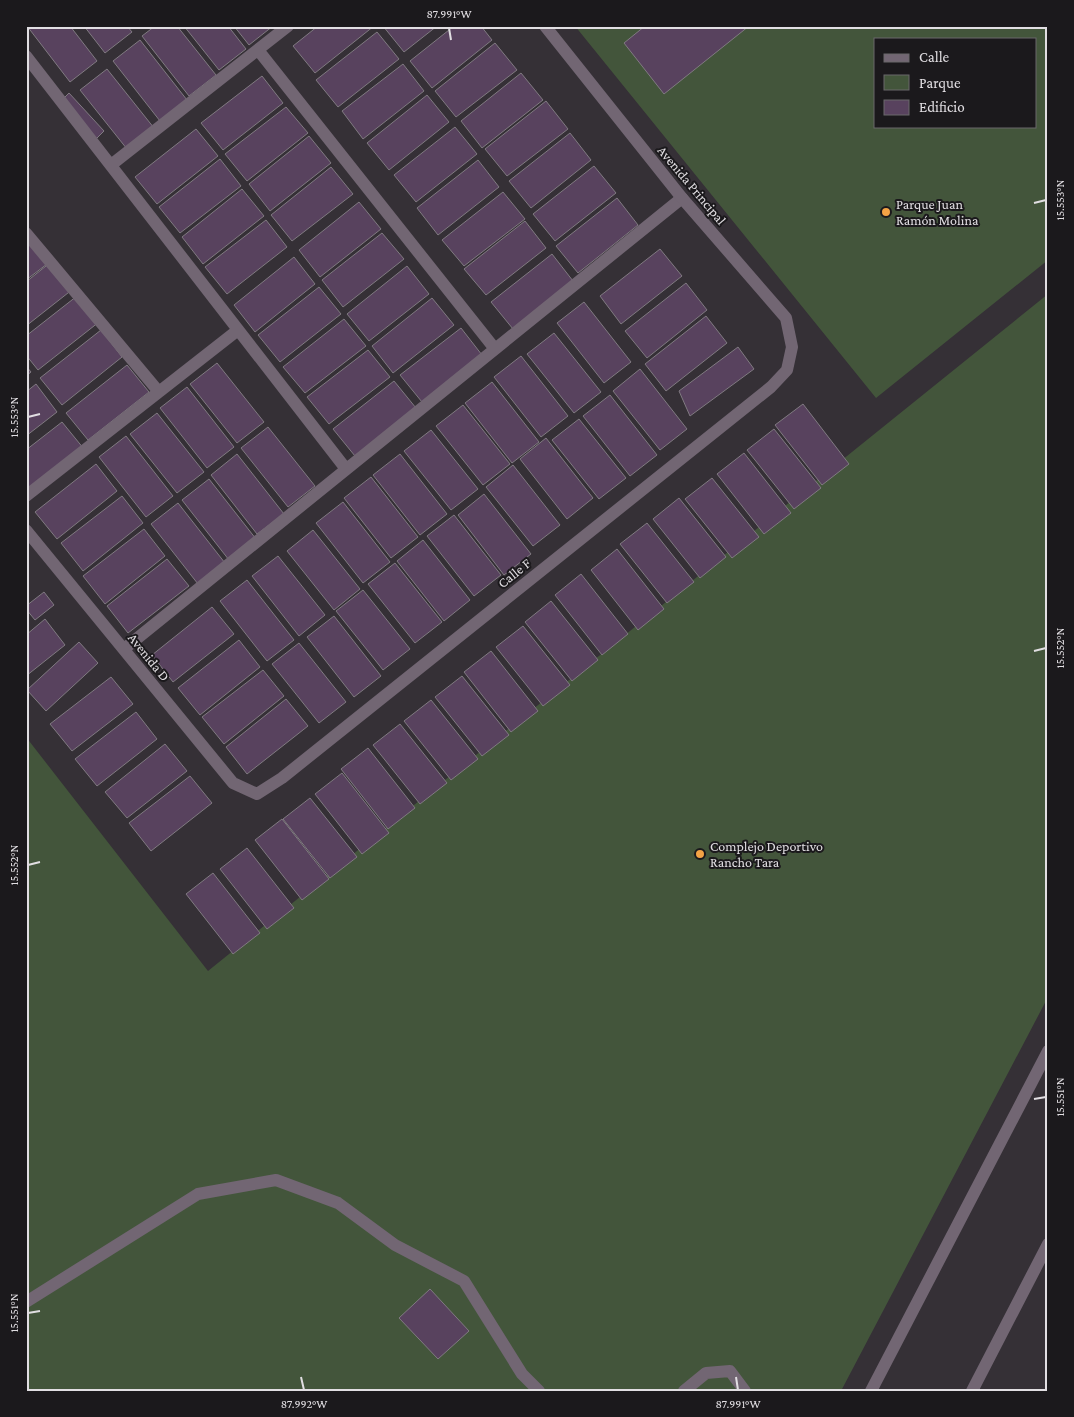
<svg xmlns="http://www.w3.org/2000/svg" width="1074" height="1417" viewBox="0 0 1074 1417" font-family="'Crimson Pro',serif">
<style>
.green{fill:#43553b;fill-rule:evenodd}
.building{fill:#58425e;stroke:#807a81}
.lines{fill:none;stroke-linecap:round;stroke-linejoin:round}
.service{stroke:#726673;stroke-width:12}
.minor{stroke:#726673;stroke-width:12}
.ticks{fill:none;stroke:#e1dee2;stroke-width:2}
.poi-dot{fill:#f4a345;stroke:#1b191c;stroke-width:2}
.labels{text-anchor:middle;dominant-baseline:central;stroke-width:4;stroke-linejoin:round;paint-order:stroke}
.street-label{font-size:14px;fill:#e1dee2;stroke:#1b191c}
.poi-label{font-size:14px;fill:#e1dee2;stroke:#1b191c;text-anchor:start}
.neatline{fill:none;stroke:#e1dee2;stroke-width:2}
.ticks-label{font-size:12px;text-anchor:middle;fill:#e1dee2}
</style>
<rect width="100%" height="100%" fill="#353036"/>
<path class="green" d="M575 26H1048V260L876 398ZM875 39H1035V126H875Z
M1048 294V997L841 1391H26V737L208 971Z"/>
<path class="building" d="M27 26H70L97 61 70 82Z
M84 26H127L132 32 105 53Z
M155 26H177L216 75 189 96 142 36Z
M184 26H228L246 49 219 70Z
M234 26H273L249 45Z
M318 26H374L315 73 293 46Z
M383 26H437L404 52Z
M454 26H481L492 40 432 88 410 61Z
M645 26H749L664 94 624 43Z
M377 32 399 59 338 107 316 80Z
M140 40 187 100 160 121 113 61Z
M495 43 517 70 456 117 435 91Z
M403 64 424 91 363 139 342 111Z
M107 69 154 128 127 149 80 90Z
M521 73 543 100 482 148 461 121Z
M262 76 283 103 223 150 201 123Z
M69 93 104 131 95 140 60 102Z
M427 95 449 122 389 170 367 143Z
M546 101 568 129 507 176 485 149Z
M286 107 308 133 247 181 225 154Z
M455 127 477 154 416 202 394 175Z
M196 129 218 156 157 204 135 177Z
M570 133 591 160 531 208 509 181Z
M309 136 331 163 270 211 249 184Z
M220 159 241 186 180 233 159 207Z
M478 160 499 187 438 235 417 208Z
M594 166 616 193 555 241 533 214Z
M331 167 353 194 292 241 271 215Z
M242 189 264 216 203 264 182 237Z
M503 192 525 219 464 266 442 240Z
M617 198 638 225 578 273 556 246Z
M359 202 381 229 320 277 299 250Z
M266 220 287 247 227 294 205 267Z
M525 221 546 248 486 295 464 269Z
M382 233 404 259 343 307 322 280Z
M26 238 47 264 26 280Z
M660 249 682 276 621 324 600 296Z
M552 254 573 281 513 329 491 302Z
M294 257 315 284 255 332 234 305Z
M51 262 73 289 26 326V282Z
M407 266 429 294 369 341 347 314Z
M686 283 707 310 647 358 625 331Z
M319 287 341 314 280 362 258 335Z
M77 296 99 322 38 370 26 355V336Z
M432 298 454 325 393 373 372 346Z
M584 302 631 362 604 383 557 323Z
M706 316 727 343 666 391 645 364Z
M344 319 366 346 305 393 283 367Z
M461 328 482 355 422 402 400 375Z
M101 330 122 357 62 405 40 378Z
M554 333 601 392 574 413 527 354Z
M738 347 754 369 690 416 679 391Z
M368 350 390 377 329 424 307 397Z
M521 356 568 416 541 437 494 377Z
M217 363 264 422 237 443 190 384Z
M127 365 149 392 88 440 66 413Z
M26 366 31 372 26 376Z
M640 369 687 429 660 450 613 391Z
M394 381 416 408 355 456 333 429Z
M492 382 539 442 512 463 465 403Z
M36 384 57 412 26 436V392Z
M187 387 234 447 207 468 160 408Z
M610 395 657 455 630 476 583 416Z
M803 404 849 464 822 485 775 425Z
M463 405 510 464 483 485 436 426Z
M157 413 204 472 177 493 130 434Z
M579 419 626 478 599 499 552 440Z
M62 422 84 449 26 494V450Z
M268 427 315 486 288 507 241 448Z
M774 429 821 488 794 509 747 450Z
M431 430 478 489 451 510 404 451Z
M126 436 173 496 146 517 99 457Z
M546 438 593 498 567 519 520 459Z
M744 453 791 513 764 534 717 474Z
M237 454 284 514 257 534 211 475Z
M400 454 447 514 420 535 373 475Z
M96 464 117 491 57 539 35 512Z
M513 465 560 525 533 546 486 487Z
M371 477 418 537 391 558 344 498Z
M712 478 759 537 732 558 685 499Z
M209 479 256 539 229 560 182 500Z
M484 494 531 554 504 575 458 515Z
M122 496 143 523 83 571 61 543Z
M679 498 726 557 700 578 653 519Z
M343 502 390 562 363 583 316 523Z
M178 503 225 563 198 584 151 524Z
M454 515 501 575 474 596 427 536Z
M647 523 694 582 667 603 620 544Z
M144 529 165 556 105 604 83 576Z
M313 530 360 589 334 610 287 551Z
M423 540 470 600 444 621 397 561Z
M617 549 664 609 638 630 591 570Z
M278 556 325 615 299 636 252 576Z
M167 559 189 586 128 633 107 606Z
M395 563 442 622 415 643 368 584Z
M581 574 628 634 602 655 555 595Z
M247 580 294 640 267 661 220 601Z
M363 590 410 649 383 670 336 611Z
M44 592 54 605 35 620 26 609V606Z
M551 601 598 660 572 681 525 622Z
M212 607 234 634 173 682 152 655Z
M334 616 381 676 354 697 307 637Z
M45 619 65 645 26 676V635Z
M523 626 570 685 543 706 496 647Z
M239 640 260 667 200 715 178 688Z
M79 642 98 663 46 711 27 690Z
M299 643 346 702 319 723 272 664Z
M491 651 538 711 511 732 464 672Z
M263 670 284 696 224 744 202 717Z
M462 676 509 735 482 756 435 697Z
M111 677 133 704 72 751 50 724Z
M286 699 308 726 247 774 226 747Z
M431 700 478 759 451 780 404 721Z
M136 712 157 739 97 786 75 759Z
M400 724 447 783 420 804 373 745Z
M165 744 187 771 127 818 105 792Z
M368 748 415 808 388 829 341 769Z
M342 773 389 833 362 854 315 794Z
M190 776 212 803 151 851 129 823Z
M310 798 357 857 330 878 283 819Z
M282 819 329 879 302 900 255 840Z
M247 848 294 908 267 929 220 869Z
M213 873 260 933 233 954 186 894Z
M430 1289 469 1331 438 1359 399 1318Z"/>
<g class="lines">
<path class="service" d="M258 50 495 349
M26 56 346 469
M111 165 288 26
M26 233 159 392
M26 496 238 330
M124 649 682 198
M26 1302 198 1194 276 1180 338 1203 395 1245 464 1281 522 1374 539 1391
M684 1391 706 1373 730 1371 745 1391
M871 1391 1048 1051
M972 1391 1048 1244"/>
<path class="minor" d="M26 530 233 783 257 794 282 778 771 387 787 370 792 347 786 318 682 198 545 26"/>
</g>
<path class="ticks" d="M449 28 451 40M1034 203 1046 200M28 417 40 414M1034 651 1046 648M28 865 40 862M1034 1099 1046 1097M28 1313 40 1311M301 1377 304 1390M736 1377 738 1390"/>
<g class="poi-dot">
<circle cx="886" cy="212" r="5"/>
<circle cx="700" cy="854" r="5"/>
</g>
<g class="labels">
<g class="street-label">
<text transform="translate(692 185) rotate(50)">Avenida Principal</text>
<text transform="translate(514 573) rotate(-39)">Calle F</text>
<text transform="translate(149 657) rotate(51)">Avenida D</text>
</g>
<g class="poi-label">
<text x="896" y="204">Parque Juan<tspan x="896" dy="16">Ramón Molina</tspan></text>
<text x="710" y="846">Complejo Deportivo<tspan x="710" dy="16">Rancho Tara</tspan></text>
</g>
</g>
<rect width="1074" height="1417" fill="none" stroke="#1b191c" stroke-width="55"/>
<rect x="874" y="38" width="162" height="90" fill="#1b191c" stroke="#6a686b"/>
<rect x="884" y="54" width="25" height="8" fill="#726673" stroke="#6a686b"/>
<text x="919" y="62" font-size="15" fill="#e1dee2">Calle</text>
<rect x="884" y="75" width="25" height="15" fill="#43553b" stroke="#6a686b"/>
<text x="919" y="88" font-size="15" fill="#e1dee2">Parque</text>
<rect x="884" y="100" width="25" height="15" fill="#58425e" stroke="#6a686b"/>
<text x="919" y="112" font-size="15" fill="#e1dee2">Edificio</text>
<rect x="28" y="28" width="1018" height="1362" class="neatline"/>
<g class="ticks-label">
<text x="449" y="18">87.991°W</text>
<text transform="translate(1060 200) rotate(-90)" y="4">15.553°N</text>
<text transform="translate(14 417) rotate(-90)" y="4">15.553°N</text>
<text transform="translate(1060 648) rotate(-90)" y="4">15.552°N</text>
<text transform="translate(14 865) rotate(-90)" y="4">15.552°N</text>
<text transform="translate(1060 1097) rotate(-90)" y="4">15.551°N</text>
<text transform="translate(14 1313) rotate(-90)" y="4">15.551°N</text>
<text x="304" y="1408">87.992°W</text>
<text x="738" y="1408">87.991°W</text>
</g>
</svg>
